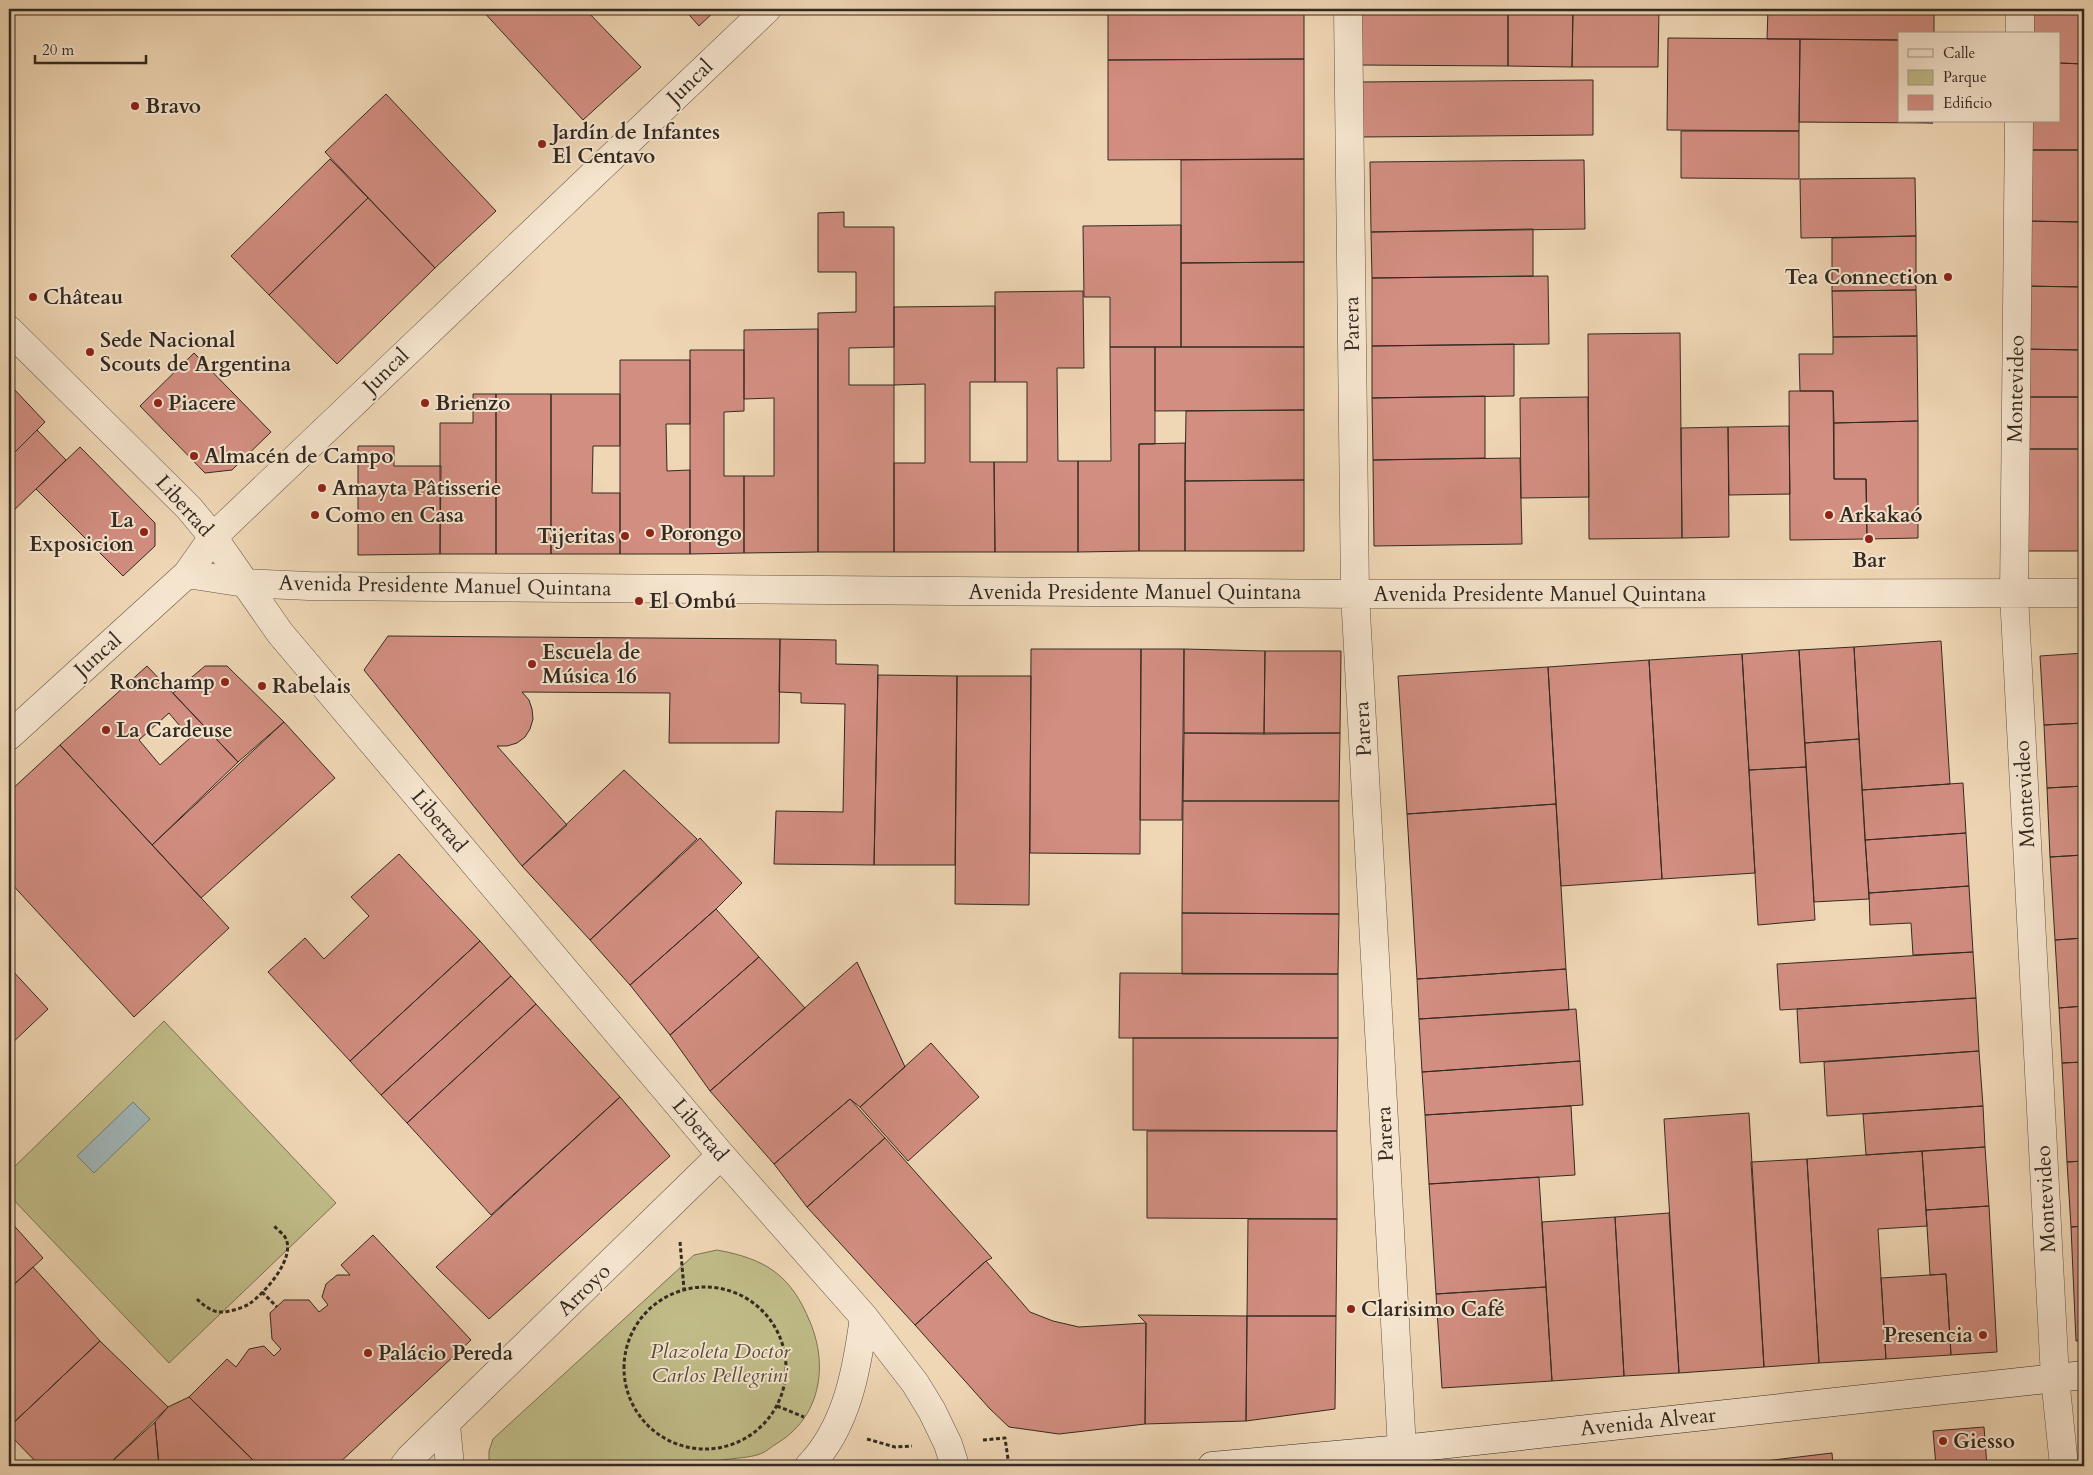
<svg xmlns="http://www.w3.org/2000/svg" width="2093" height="1475" viewBox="0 0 2093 1475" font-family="Cardo,serif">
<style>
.green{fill:#c0bc88;stroke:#7a7354}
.water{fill:#a0b6b9;stroke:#747e7c}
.building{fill:#d28e81;stroke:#332a21;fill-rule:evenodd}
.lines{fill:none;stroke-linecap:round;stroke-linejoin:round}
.street-casing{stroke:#625546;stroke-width:29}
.secondary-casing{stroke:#332a21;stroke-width:29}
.path{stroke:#332a21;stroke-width:3;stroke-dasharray:4 2.5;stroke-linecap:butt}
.street{stroke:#f5e4ce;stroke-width:28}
.secondary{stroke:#f5e4ce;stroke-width:28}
.poi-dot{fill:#8f2418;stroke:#f5e4ce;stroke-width:2}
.labels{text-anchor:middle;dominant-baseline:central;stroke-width:4;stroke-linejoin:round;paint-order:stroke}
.street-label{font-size:21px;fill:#332a21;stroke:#f5e4ce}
.poi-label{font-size:21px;font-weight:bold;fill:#332a21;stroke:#f5e4ce;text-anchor:start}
.park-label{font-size:21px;font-style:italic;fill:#564e3b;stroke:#f5e4ce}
</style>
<rect width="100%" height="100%" fill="#efd6b4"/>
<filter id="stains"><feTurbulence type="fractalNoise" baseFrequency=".004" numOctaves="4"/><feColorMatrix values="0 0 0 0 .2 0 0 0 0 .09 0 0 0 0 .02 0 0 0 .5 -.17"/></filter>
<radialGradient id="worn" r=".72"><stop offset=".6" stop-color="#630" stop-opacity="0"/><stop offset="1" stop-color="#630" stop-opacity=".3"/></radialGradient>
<path class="green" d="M164 1021 336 1203 169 1363 9 1195V1172Z
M717 1250C766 1259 791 1275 810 1322 829 1367 820 1418 776 1444 771 1447 766 1452 760 1454 749 1458 734 1458 723 1460 646 1472 566 1466 489 1466V1451L493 1439 694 1255Z"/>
<path class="water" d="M133 1102 150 1119 94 1173 77 1156Z"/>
<path class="building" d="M481 9H585L641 67 583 120Z
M684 9H717L699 26Z
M1108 9H1304V59L1108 60Z
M1360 9H1508V66L1359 65Z
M1508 9H1573L1572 67 1508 66Z
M1573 9H1659L1658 67H1572Z
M1768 9H1934V34H1899V40L1767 39Z
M2026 9H2084V64L2059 63V34H2026Z
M1668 38 1800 39 1799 131 1667 130Z
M1800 39 1899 40V121L1933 123 1799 122Z
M1304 59V159L1108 160V60Z
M2059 63 2084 64V150H2024L2025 121H2059Z
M1593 80V135L1361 137V82Z
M386 94 496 211 435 268 325 152Z
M1681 131H1799V179L1681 178Z
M2024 150H2084V222L2022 221Z
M330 159 368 198 269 295 231 256Z
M1304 159V262L1181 263V160Z
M1584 160 1585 229 1371 232 1370 162Z
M1915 178 1916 236 1801 238 1800 179Z
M368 198 435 268 337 364 269 295Z
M844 212V227H894V347L849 348V385H894V552H818V313L856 312V272H818V213Z
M2022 221 2084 222V287L2021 286Z
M1181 225V347H1110V297H1084L1083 226Z
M1533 229V276L1372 278 1371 232Z
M1916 236V290L1832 291V238Z
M1304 262V347H1181V263Z
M1548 276 1549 344 1372 346V278Z
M2021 286 2084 287V350L2020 349Z
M1916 290 1917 336 1833 337 1832 291Z
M1083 291 1084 368H1057L1058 461H1078V552H995L994 462H1027V382H995V292Z
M995 306V382H970V462H994L995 552H894V463H925V384L894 385V307Z
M818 329V552L744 553V476H774V398L744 399V330Z
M1680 333 1682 538 1589 539 1588 334Z
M1917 336 1918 421 1834 423 1833 391H1800L1799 354H1833V337Z
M1514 344V396L1372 398V346Z
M1110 347H1155V444H1139V551L1078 552V461H1111Z
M1155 347H1304V410L1155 411Z
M2020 349 2084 350V397H2019Z
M690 350H744V411L724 412V476H744V553L690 554Z
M194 353 271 432 232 470 205 473 140 406Z
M620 360H690V424H666L667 471 690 470V554H620Z
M13 388 45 422 9 458V392Z
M1789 391H1833L1834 479H1866L1867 539 1790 540Z
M473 394H496V554H440V423H473Z
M496 394H551V554H496Z
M551 394H620V446H593L592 493H620V554H551Z
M1485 396V458L1373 460 1372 398Z
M1588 397 1589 497 1521 498 1520 398Z
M2019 397H2084V449H2019Z
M1304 410V480L1185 481 1186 411Z
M1918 421V538L1867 539 1866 479H1834V423Z
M1789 426 1790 494 1729 495 1728 427Z
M1728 427 1729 537 1682 538 1681 428Z
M37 430 66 460 9 515V458Z
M1185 443V551H1139V444Z
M358 446H394V466H441L440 554 358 555Z
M80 447 155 523V546L123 576 36 489Z
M2019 449H2084V551H2017Z
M1520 458 1522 544 1374 546 1373 460Z
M1304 480V551H1185V481Z
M388 636 780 639 779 743H669L670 693 522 692 529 700 532 709 533 719 530 729 525 737 517 743 507 746H497L567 825 522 866 364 670Z
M780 639 836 640V664L878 665 874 865 774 864 776 811 843 812 845 704 801 703V693L779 692Z
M1941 641 1950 784 1862 790 1854 647Z
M1854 647 1859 739 1805 743 1799 650Z
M1031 649H1141L1140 854 1030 853Z
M1141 649H1184L1182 820H1140Z
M1184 649 1265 651 1264 734 1184 733Z
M1799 650 1806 767 1749 770 1742 654Z
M1265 651H1341L1340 733 1264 734Z
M2084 653V723L2044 725 2040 656Z
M1742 654 1755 873 1662 879 1649 660Z
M1649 660 1662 879 1561 886 1548 667Z
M147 666 238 762 152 845 60 745ZM169 713 190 738 160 765 139 740Z
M205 666H227L284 722 238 762 173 693Z
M1548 667 1556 804 1407 814 1398 676Z
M878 675 957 676 955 865H874Z
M957 676H1031L1029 905 955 904Z
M284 722 335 778 201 898 152 845Z
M2084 723V786L2047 788 2044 725Z
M1184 733H1340L1339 801H1183Z
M1859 739 1869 899 1814 902 1805 743Z
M60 745 229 928 134 1017 9 881V792Z
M1806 767 1815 920 1758 925 1749 770Z
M624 770 697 839 590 940 522 866Z
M1963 783 1966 833 1865 840 1862 790Z
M2084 786V855L2050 857 2047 788Z
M1183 801H1339V914L1182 913Z
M1556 804 1566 969 1417 979 1407 814Z
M1966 833 1969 886 1869 893 1865 840Z
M700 838 742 883 716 909 630 985 590 940Z
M399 854 480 941 350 1061 268 972 305 938 324 959 369 916 351 897Z
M2084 855V938L2055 940 2050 857Z
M1969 886 1973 952 1913 955 1911 923 1870 925 1869 893Z
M716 909 759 957 670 1035 630 985Z
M1182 913 1339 914 1338 974H1182Z
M2084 938V1006L2059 1008 2055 940Z
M480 941 511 976 381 1095 350 1061Z
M1973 952 1976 998 1780 1010 1777 964Z
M759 957 805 1008 710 1091 670 1035Z
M857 962 905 1067 860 1107 850 1099 774 1164 710 1091Z
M9 967 48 1009 9 1046Z
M1566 969 1569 1010 1419 1019 1417 979Z
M1120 973 1338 974V1038H1119Z
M511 976 536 1004 407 1123 381 1095Z
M1976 998 1979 1051 1800 1063 1797 1009Z
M536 1004 620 1097 491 1215 407 1123Z
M2084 1006V1062L2062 1063 2059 1008Z
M1576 1009 1580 1061 1422 1072 1419 1019Z
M1133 1038H1338L1337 1131 1133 1130Z
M931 1043 979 1097 908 1161 860 1107Z
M1979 1051 1983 1106 1827 1116 1824 1062Z
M1580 1061 1583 1105 1425 1115 1422 1072Z
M2084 1062V1161L2067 1162 2062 1063Z
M620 1097 670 1156 489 1319 436 1267Z
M850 1099 885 1138 807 1207 774 1164Z
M1571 1106 1575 1175 1429 1184 1425 1115Z
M1983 1106 1985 1147 1866 1155 1863 1114Z
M1749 1113 1764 1367 1679 1373 1664 1119Z
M1147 1131H1337V1219L1147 1218Z
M885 1138 992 1258 986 1261 915 1325 807 1207Z
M1985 1147 1989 1206 1926 1210 1922 1151Z
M1922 1151 1927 1226 1878 1229 1886 1359 1819 1363 1807 1159Z
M1807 1159 1819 1363 1764 1367 1751 1162Z
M2084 1161V1226L2071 1227 2067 1162Z
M1539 1177 1546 1287 1436 1294 1429 1184Z
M1989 1206 1997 1352 1951 1355 1946 1274 1930 1275 1926 1210Z
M1669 1213 1679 1373 1624 1376 1615 1217Z
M1615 1217 1624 1376 1552 1381 1542 1222Z
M1248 1219H1337L1336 1316H1247Z
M9 1220 43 1258 9 1289Z
M2084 1226V1341H2076L2071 1227Z
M373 1235 471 1340 336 1466H259L189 1397 227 1359 236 1367 249 1349 264 1346 274 1356 281 1349 272 1339 270 1313 284 1300H309L319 1312 328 1305 322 1297 326 1284 337 1275H350L341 1265Z
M986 1261 1030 1312 1053 1321 1079 1327 1146 1323 1145 1424 1059 1434 1009 1427 990 1409 915 1325Z
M33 1267 100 1341 9 1427V1289Z
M1946 1274 1951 1355 1886 1359 1881 1278Z
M1546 1287 1552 1381 1442 1388 1436 1294Z
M1138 1315 1247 1316 1246 1421 1145 1424 1146 1323Z
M1247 1316H1336L1335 1409 1246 1421Z
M100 1341 168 1407 107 1466H40L9 1434V1427Z
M189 1397 259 1466H159L155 1422 168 1407Z
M155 1422 159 1466H107Z
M1984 1427 1987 1466H1936L1933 1431Z
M1832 1453 1833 1466H1765V1461Z
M1729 1461 1730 1466H1664Z"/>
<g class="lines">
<defs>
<path id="street" d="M1348 9 1355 594 1402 1449
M2020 34V9
M2019 121 2014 594 2055 1378 2064 1466
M9 330 189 508 213 537 280 633 721 1155 864 1317 915 1383 932 1411 948 1444 955 1466
M187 574 245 583 309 586 1355 594 2084 593
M9 736 187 574 213 537 767 9
M446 1425 450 1466
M404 1466 410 1458 721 1155
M809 1466C847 1427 857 1369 864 1317"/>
<path id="secondary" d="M1212 1466 1402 1449 2084 1375"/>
</defs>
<use href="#street" class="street-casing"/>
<use href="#secondary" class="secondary-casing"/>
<path class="path" d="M680 1242 684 1289
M624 1368a81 81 0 1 1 162 0a81 81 0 1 1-162 0Z
M262 1292 277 1307
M197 1299C204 1306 213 1313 224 1312 231 1311 243 1308 249 1304 265 1293 297 1257 285 1237 282 1233 277 1229 274 1226
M777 1406 804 1417
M867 1439 895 1447 912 1446
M983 1440 1005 1438 1009 1466"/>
<use href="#street" class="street"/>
<use href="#secondary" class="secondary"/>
</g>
<g class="poi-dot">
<circle cx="135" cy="106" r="5"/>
<circle cx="542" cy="144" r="5"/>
<circle cx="1948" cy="277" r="5"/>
<circle cx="33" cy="297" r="5"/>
<circle cx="90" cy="352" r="5"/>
<circle cx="158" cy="403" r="5"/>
<circle cx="425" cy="403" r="5"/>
<circle cx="194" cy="456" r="5"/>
<circle cx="322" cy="488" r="5"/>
<circle cx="315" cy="515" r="5"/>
<circle cx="1829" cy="515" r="5"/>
<circle cx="144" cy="532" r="5"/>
<circle cx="650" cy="533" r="5"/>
<circle cx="625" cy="536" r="5"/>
<circle cx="1869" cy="539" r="5"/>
<circle cx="639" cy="601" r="5"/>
<circle cx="532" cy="664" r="5"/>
<circle cx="225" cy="682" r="5"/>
<circle cx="262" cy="686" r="5"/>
<circle cx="106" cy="730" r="5"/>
<circle cx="1351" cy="1309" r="5"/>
<circle cx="1983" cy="1335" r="5"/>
<circle cx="368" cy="1353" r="5"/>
<circle cx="1943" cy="1441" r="5"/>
</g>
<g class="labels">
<g class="street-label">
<text transform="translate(690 82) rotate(-44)">Juncal</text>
<text transform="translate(1352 324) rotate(-91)">Parera</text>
<text transform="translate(386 371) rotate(-44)">Juncal</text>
<text transform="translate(2016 389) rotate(-89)">Montevideo</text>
<text transform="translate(184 506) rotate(48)">Libertad</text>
<text transform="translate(445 586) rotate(1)">Avenida Presidente Manuel Quintana</text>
<text x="1135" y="592">Avenida Presidente Manuel Quintana</text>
<text x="1540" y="594">Avenida Presidente Manuel Quintana</text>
<text transform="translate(98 655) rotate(-42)">Juncal</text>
<text transform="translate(1363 729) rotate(-93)">Parera</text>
<text transform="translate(2025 794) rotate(-93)">Montevideo</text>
<text transform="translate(439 821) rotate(50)">Libertad</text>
<text transform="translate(700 1130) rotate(50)">Libertad</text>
<text transform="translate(1385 1134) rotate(-93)">Parera</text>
<text transform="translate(2046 1199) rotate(-93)">Montevideo</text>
<text transform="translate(584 1290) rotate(-44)">Arroyo</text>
<text transform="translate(1648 1422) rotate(-6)">Avenida Alvear</text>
</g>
<g class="poi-label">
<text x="145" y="106">Bravo</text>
<text x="552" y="132">Jardín de Infantes<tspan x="552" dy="24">El Centavo</tspan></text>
<text x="1938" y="277" text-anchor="end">Tea Connection</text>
<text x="43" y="297">Château</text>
<text x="100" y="340">Sede Nacional<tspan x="100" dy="24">Scouts de Argentina</tspan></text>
<text x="168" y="403">Piacere</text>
<text x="435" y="403">Brienzo</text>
<text x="204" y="456">Almacén de Campo</text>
<text x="332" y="488">Amayta Pâtisserie</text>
<text x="325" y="515">Como en Casa</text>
<text x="1839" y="515">Arkakaó</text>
<text x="134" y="520" text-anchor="end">La<tspan x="134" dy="24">Exposicion</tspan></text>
<text x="660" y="533">Porongo</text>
<text x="615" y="536" text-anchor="end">Tijeritas</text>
<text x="1869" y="560" text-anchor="middle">Bar</text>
<text x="649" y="601">El Ombú</text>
<text x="542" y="652">Escuela de<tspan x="542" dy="24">Música 16</tspan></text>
<text x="215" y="682" text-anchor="end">Ronchamp</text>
<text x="272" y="686">Rabelais</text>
<text x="116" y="730">La Cardeuse</text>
<text x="1361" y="1309">Clarisimo Café</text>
<text x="1973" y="1335" text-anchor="end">Presencia</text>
<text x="378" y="1353">Palácio Pereda</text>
<text x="1953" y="1441">Giesso</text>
</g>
<g class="park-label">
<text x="720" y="1351">Plazoleta Doctor<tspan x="720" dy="24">Carlos Pellegrini</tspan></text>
</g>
</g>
<rect width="2093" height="1475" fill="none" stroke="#efd6b4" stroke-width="30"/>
<rect x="10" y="10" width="2073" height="1455" fill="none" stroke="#332a21" stroke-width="2.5"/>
<rect x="15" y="15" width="2063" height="1445" fill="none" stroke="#332a21"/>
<rect x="1898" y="32" width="162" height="90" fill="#f5e4ce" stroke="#a79a89"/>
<rect x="1908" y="49" width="25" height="8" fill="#f5e4ce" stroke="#a79a89"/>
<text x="1943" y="58" font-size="15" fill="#332a21">Calle</text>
<rect x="1908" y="70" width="25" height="15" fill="#c0bc88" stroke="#a79a89"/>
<text x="1943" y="82" font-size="15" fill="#332a21">Parque</text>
<rect x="1908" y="95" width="25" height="15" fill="#d28e81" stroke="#a79a89"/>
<text x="1943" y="108" font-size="15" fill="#332a21">Edificio</text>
<path d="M35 55v8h111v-8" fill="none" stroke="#332a21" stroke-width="2.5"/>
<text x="42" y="55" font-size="15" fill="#332a21" stroke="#f5e4ce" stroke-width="4" paint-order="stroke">20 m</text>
<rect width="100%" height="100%" filter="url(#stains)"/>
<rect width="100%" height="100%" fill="url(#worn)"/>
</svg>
